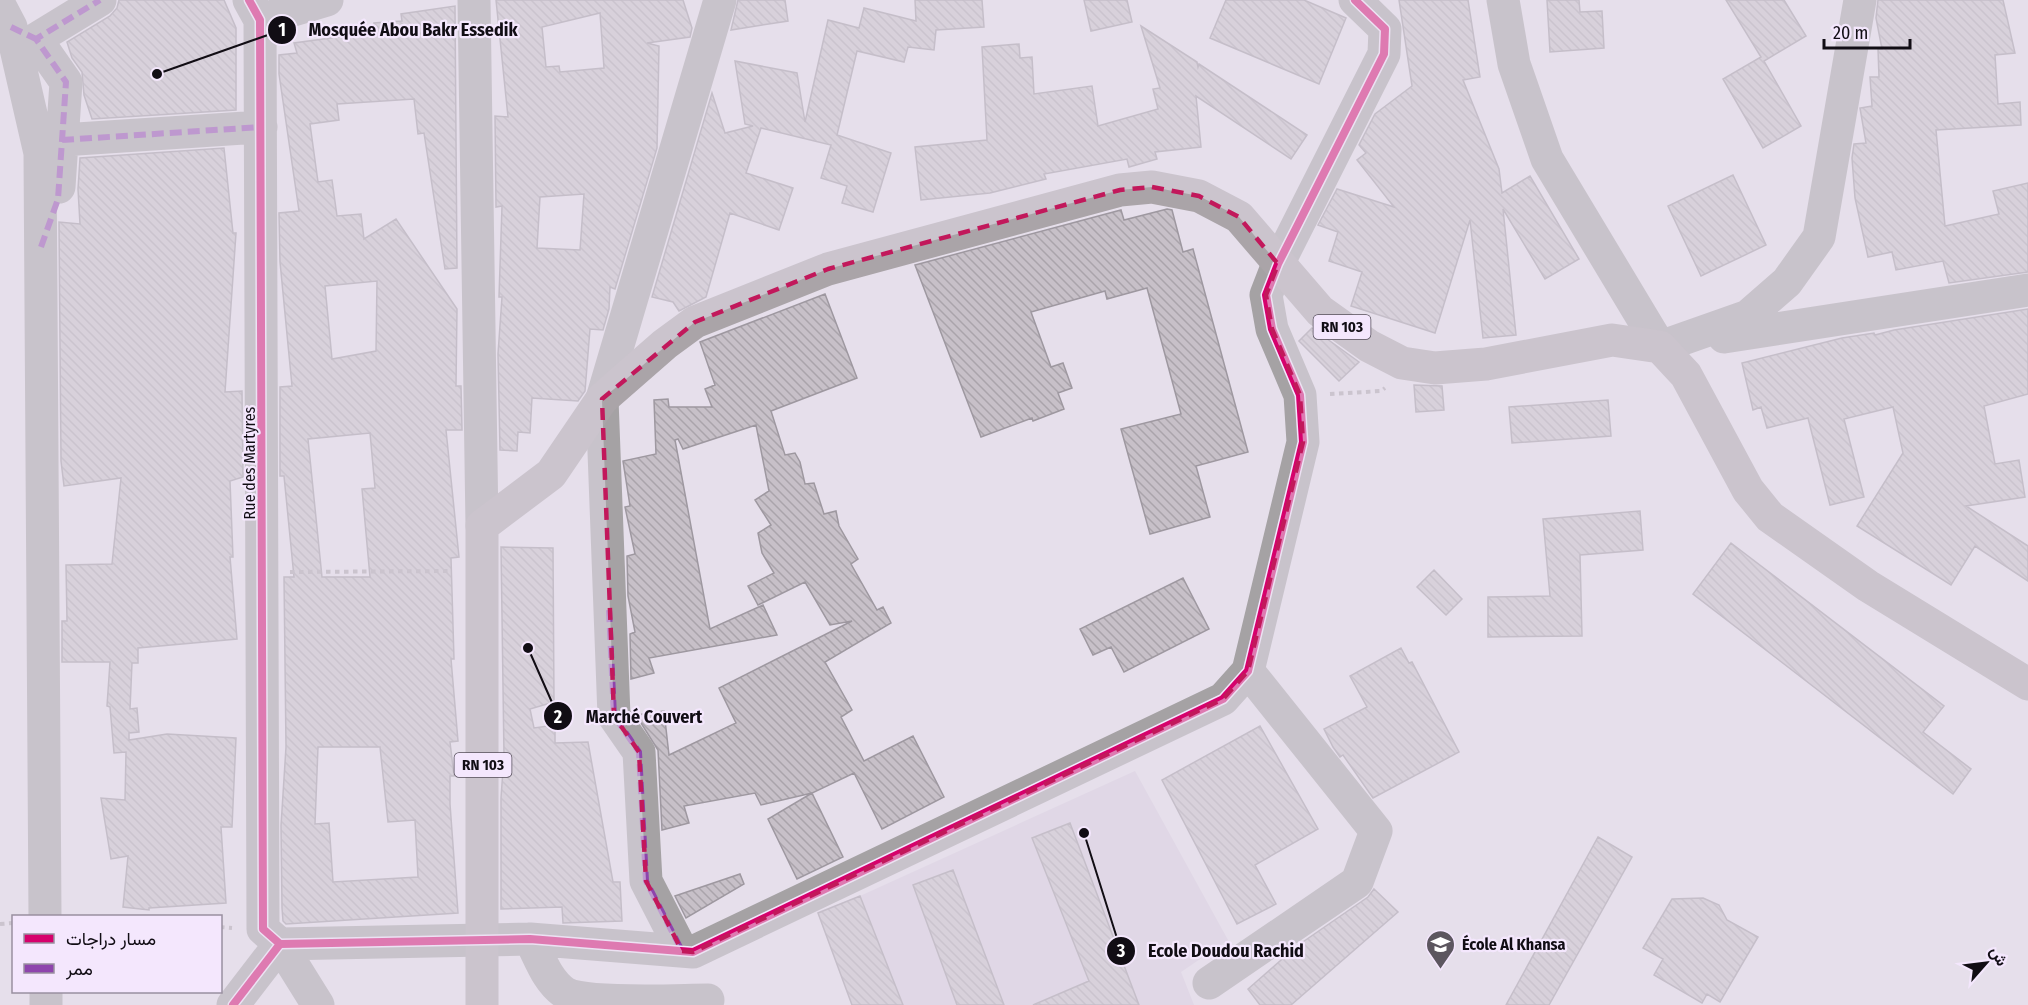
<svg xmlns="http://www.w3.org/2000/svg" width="2028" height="1005" viewBox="0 0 2028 1005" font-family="'Fira Sans Condensed',Vazirmatn,sans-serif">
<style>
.education{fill:#d9cfdf}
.building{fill:url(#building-back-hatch);stroke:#9e98a0;stroke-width:1.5;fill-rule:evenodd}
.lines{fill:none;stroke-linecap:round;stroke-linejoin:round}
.path{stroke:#aaa4aa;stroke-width:4;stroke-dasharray:4.5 4.5;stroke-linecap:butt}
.minor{stroke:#a5a2a4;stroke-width:33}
.major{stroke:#aaa4a8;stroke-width:33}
.quiet{stroke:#8e44ad;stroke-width:6;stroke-dasharray:12 6;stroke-linecap:butt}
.cycleway-casing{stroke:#f4e7fd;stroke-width:11}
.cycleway{stroke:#d6006c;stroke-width:8}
.marked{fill:none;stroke:#c2185b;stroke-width:4.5;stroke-dasharray:12 8;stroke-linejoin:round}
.labels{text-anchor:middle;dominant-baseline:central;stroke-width:4.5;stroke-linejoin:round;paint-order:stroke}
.shield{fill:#f4e7fd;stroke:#554e5a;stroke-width:1.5}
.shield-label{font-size:15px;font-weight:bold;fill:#110d14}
.street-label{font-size:16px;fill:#110d14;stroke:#f4e7fd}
.poi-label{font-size:16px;font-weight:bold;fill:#110d14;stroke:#f4e7fd;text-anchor:start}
.leader{fill:none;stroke:#110d14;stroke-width:2}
.callout-dot{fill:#110d14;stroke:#f4e7fd;stroke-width:2}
.mark-label{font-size:18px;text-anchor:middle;font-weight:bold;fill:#fff}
.callout-label{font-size:18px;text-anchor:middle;font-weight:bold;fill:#110d14;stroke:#f4e7fd;stroke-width:4.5;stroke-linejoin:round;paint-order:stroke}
</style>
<defs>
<pattern id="building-back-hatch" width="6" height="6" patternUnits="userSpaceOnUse" patternTransform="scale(1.5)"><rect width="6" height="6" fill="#c7c0c8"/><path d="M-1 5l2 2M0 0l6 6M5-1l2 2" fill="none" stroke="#aaa4ab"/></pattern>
</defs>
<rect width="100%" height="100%" fill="#e6dfeb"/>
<path class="education" d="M1135 771 1228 940 1181 972 1194 1005H852L817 912 860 896Z"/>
<path class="building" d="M119 0H224L236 28V110L92 119 84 95 82 72 72 58 67 42 110 16 117 8Z
M496 0H683L692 28 690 37 647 43 659 46 657 148 615 289 610 287 609 309 603 330 590 329 585 391 578 401 532 398 530 433 518 432 517 451 500 450 498 354 502 297H499L502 206 496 207 495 116 508 117ZM600 13 604 68 560 72 559 66 546 67 542 27ZM584 194 580 250 537 248 540 197Z
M738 0H785L788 21 731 30Z
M915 0H982L984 27 936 30 934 50 908 47 904 62 857 51 837 135 891 153 873 212 842 203 847 186 821 178 831 145 761 128 746 173 793 188 779 230 730 213 706 297 679 311 673 302 652 297 712 93 725 133 753 126 745 124 735 61 797 73 805 122 828 20 859 28 864 8 916 21Z
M1084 0H1127L1132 22 1091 31Z
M1226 0H1304L1346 18 1319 84 1210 38Z
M1399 0H1468L1480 77 1463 80 1499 169 1502 193 1530 176 1579 259 1545 279 1503 209 1516 335 1483 338 1470 220 1435 333 1351 306 1362 272 1329 261 1338 232 1318 225 1337 189 1394 207 1357 160 1366 153 1359 145 1375 114 1412 86Z
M1547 0H1579L1580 12 1602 11 1604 48 1550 52Z
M1726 0H1784L1806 36 1764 61 1801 126 1763 148 1723 79 1761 57Z
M1878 0H2003L2015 53 1995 55 1998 104 2020 102 2021 125 1936 130 1945 226 1999 214 1993 191 2028 183V272L1949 283 1943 261 1896 270 1892 252 1868 257 1855 198 1852 158 1854 144 1866 143 1860 108 1872 106 1870 77H1879L1878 49H1882L1876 18Z
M455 6 457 268 445 269 424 133 418 134 414 99 337 104 339 120 310 124 318 182 332 180 337 216 361 214 364 239 396 219 457 309 456 386H461L462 430H446L459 557 451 558 454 659H451L458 741 450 742 454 776H450V804L458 913 286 924 283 921 282 908 281 826 286 747 284 577H294L284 476H280V387L292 386 280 262 279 213 299 211 279 74V55L297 53 294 43 375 32 374 23 402 21 401 14ZM377 281 376 351 332 359 325 286ZM370 433 375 488 362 489 370 577H322L308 439ZM318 747H380L388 822 415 820 418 877 333 882 329 823 315 824Z
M1141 26 1197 62 1198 67 1199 64 1307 135 1291 159 1196 96 1201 147 1155 152 1157 159 1129 167 1127 159 1044 174 1046 179 990 193 921 200 915 147 987 140 982 47 1019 44 1020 58 1032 57 1034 94 1092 86 1098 126 1158 109 1153 89 1160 88Z
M224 148 233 233H236L225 392 242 391 243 477 230 481 233 557H230L237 639 138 648V663H132L130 709 137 708 139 732 129 733V740L167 734 236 738 232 827H221L226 903 149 908V910L123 907 128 856 111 859 101 798 125 800 126 752 114 753 110 707 107 706 110 662H62V621H67L66 565 112 564 121 478 64 486 61 461 59 222 80 224 78 189 80 158Z
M1733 175 1766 245 1701 276 1668 206Z
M1167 209 1172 210 1183 252 1193 249 1248 452 1196 466 1210 517 1150 534 1121 429 1181 414 1147 288 1107 299 1105 291 1031 312 1051 367 1063 363 1072 388 1058 393 1064 409 1033 421 1032 418 981 437 915 265 1121 210 1124 220Z
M825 294 857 378 771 411 785 455 795 453 800 462 805 484 814 483 824 514 836 511 839 526 858 559 851 564 877 610 883 607 891 623 825 662 852 710 841 717 864 761 913 736 944 797 882 829 854 773 812 793 843 857 797 879 768 819 812 793 761 805 755 793 684 806 689 823 662 830 658 750 636 715 664 711 669 755 736 723 719 688 852 621 830 625 805 582 758 605 748 586 774 573 762 553 758 533 771 525 755 500 769 491 756 425 683 449 678 439 675 440 710 629 763 605 777 635 649 658 654 673 631 679 630 634 635 632 628 596 627 556 635 554 625 507 630 506 623 461 656 454 654 400 668 399 669 407H712L705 389 715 385 700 342Z
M2028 309V394L1984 406 1995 464 2019 460 2025 497 1966 506 2028 546V581L1975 546 1951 585 1857 526 1903 453 1893 407 1844 419 1864 497 1830 505 1808 418 1767 428 1761 407 1753 410 1742 363 1842 338 1874 333 1875 335 1894 330Z
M1312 328 1359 362 1339 381 1299 341Z
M1414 385 1442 386 1444 410 1416 412Z
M1608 400 1611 436 1512 443 1509 407Z
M1640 511 1643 550 1580 555 1582 636 1488 637V597L1550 596 1543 519Z
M1731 543 1944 706 1923 732 1971 769 1953 794 1693 594Z
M501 547 553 548 554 702 530 709 534 728 555 725V743L588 742 613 882H620L622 921 563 923 562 907 501 909V798L504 756Z
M1434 570 1462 599 1446 615 1417 587Z
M1183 578 1209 629 1124 672 1111 647 1093 655 1080 629Z
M1401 648 1409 663 1412 662 1459 752 1373 798 1343 755 1340 757 1333 747 1324 729 1367 707 1350 676Z
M1260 726 1318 829 1255 865 1276 904 1237 924 1162 780Z
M1070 823 1139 1005H1033L1089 981 1032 838Z
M1598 837 1632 857 1549 1005H1506Z
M953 870 1004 1005H957L913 885Z
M740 874 744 884 686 918 675 896Z
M1374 889 1398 912 1291 1005H1260L1248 989 1297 946 1368 897Z
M860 896 903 1005H852L818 913Z
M1703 898 1719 905 1727 920 1758 937 1720 1002 1707 994 1702 1003 1654 975 1663 959 1643 948 1672 899Z"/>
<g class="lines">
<path class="path" d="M1330 394 1381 391 1385 388
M290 572 451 571
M0 924 14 923
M220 927 232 928"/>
<path class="minor" d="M474 0 482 526
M1503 0 1514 64 1547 159 1660 347
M0 6 11 27 40 153 45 916
M260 20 327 0
M62 140 261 127
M59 187 66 82 36 39 100 0
M1724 337 2028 290
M1660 347 1748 316 1787 282 1819 237 1860 0
M530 939C540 958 547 981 565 993 587 1005 678 1000 708 1000
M280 944 530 939 693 952 1223 699 1248 671 1303 442 1300 395 1272 329 1266 295 1278 264 1384 54 1385 29 1355 0
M280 944 318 1005
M682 951 646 881 639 752 614 716 602 399 720 0
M1209 983 1357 882 1376 831 1248 671
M46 992V1005
M233 1005 280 944 263 929 260 20 249 0"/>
<path class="major" d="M482 1005V526L551 474 602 399 665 344 695 322 828 269 1120 190 1152 187 1199 196 1239 217 1320 311 1369 346 1402 363 1435 368 1486 364 1612 340 1660 347 1686 375 1748 490 1770 517 1868 586 2028 684"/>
<path class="quiet" d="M11 27 36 39
M62 140 261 127
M41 247 58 199 66 82 36 39 100 0
M609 610 614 716 639 752 646 881 682 951"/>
<defs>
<path id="cycleway" d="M280 944 530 939 693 952 1223 699 1248 671 1303 442 1300 395 1272 329 1266 295 1278 264 1384 54 1385 29 1355 0
M233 1005 280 944 263 929 260 20 249 0"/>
</defs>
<use href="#cycleway" class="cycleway-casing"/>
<use href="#cycleway" class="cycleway"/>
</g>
<path d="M0 0H2028V1005H0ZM1152 187 1199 196 1239 217 1278 264 1266 295 1272 329 1300 395 1303 442 1248 671 1223 699 693 952 682 951 646 881 639 752 614 716 602 399 695 322 828 269 1120 190Z" fill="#e6dfeb" fill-opacity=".55" fill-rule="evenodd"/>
<path class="marked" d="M1152 187 1199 196 1239 217 1278 264 1266 295 1272 329 1300 395 1303 442 1248 671 1223 699 693 952 682 951 646 881 639 752 614 716 602 399 695 322 828 269 1120 190Z"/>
<defs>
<symbol id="school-pin" viewBox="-11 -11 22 30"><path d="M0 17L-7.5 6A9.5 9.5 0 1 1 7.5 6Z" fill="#5c565f" stroke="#f4e7fd"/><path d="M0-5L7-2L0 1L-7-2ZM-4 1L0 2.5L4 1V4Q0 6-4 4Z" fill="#fff"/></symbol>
</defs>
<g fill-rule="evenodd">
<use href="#school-pin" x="1424" y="928" width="33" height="45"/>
</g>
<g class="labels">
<g class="shield">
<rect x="1313.5" y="315" width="57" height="24" rx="4.5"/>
<rect x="454.5" y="753" width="57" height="24" rx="4.5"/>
</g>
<g class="shield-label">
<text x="1342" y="327">RN 103</text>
<text x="483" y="765">RN 103</text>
</g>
<g class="street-label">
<text transform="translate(249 463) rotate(-90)">Rue des Martyres</text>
</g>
<g class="poi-label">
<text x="1462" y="944">École Al Khansa</text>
</g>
</g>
<path class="leader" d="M157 74L282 30M528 648L558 716M1084 833L1121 951"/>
<g class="callout-dot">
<circle cx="157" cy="74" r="6"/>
<circle cx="528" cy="648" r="6"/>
<circle cx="1084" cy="833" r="6"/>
<circle cx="282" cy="30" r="15"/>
<circle cx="558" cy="716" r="15"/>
<circle cx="1121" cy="951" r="15"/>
</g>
<g class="mark-label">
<text x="282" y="36">1</text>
<text x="558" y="723">2</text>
<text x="1121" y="957">3</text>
</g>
<g class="callout-label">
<text x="413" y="36">Mosquée Abou Bakr Essedik</text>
<text x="644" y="723">Marché Couvert</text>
<text x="1226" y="957">Ecole Doudou Rachid</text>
</g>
<rect x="12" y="915" width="210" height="78" fill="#f4e7fd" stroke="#9990a0" stroke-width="1.5"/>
<rect x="24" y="934" width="30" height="9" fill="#d6006c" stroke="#9990a0" stroke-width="1.5"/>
<text x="66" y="945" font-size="18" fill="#110d14">مسار دراجات</text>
<rect x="24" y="964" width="30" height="9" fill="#8e44ad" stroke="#9990a0" stroke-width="1.5"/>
<text x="66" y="975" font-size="18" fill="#110d14">ممر</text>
<g transform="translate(1986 963) rotate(62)" stroke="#f4e7fd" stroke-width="4.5" paint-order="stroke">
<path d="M0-4.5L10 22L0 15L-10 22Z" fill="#110d14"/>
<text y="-9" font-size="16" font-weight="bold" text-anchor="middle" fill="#110d14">ش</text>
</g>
<path d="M1824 39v9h86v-9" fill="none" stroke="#110d14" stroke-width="3"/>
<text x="1833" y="39" font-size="18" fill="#110d14" stroke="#f4e7fd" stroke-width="4.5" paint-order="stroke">20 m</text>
</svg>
